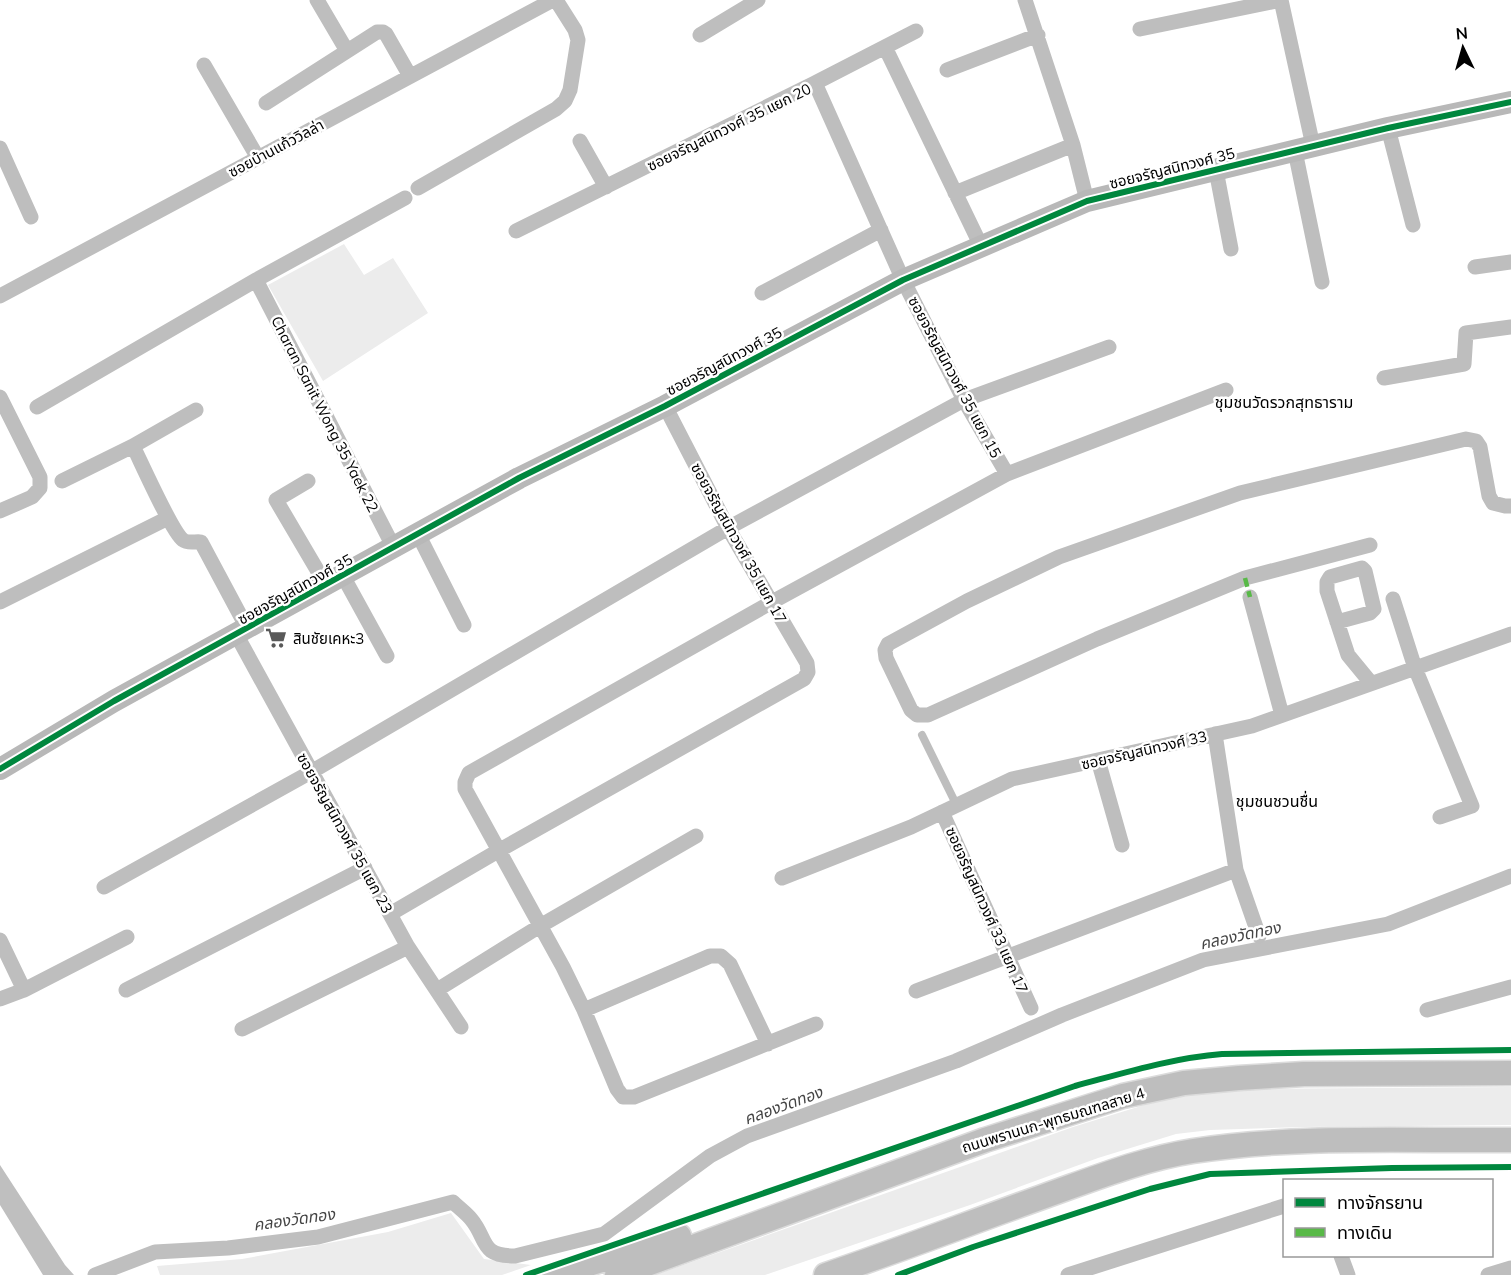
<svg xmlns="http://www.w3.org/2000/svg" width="1511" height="1275" viewBox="0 0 1511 1275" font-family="Mulish,'Noto Sans Thai',sans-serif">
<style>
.green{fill:#ececec}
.water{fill:#bfbfbf}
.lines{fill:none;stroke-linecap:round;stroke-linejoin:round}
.canal{stroke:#bfbfbf;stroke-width:15}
.primary-casing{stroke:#dbdbdb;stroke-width:27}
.lane{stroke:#bebebe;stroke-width:8}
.street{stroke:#bebebe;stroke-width:15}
.secondary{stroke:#b8b8b8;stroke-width:22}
.primary{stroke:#bebebe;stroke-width:24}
.quiet{stroke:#58b947;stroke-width:4.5;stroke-dasharray:9 4.5;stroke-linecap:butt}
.cycleway-casing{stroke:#fff;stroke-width:10}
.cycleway{stroke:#00873e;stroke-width:6}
.labels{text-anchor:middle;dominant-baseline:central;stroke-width:5;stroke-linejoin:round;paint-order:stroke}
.street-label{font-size:15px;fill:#000;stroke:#fff}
.poi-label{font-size:15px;fill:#000;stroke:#fff;text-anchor:start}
.neighbourhood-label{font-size:16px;fill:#000;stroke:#fff}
.water-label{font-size:16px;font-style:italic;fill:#444;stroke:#fff}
</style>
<rect width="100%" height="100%" fill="#fff"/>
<path class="green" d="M344 244 364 275 393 258 428 313 323 381 268 285Z
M1511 1087V1125L1302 1127 1210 1130 1176 1134 1098 1158 970 1205 765 1275H655L1073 1127 1170 1097 1236 1089Z
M451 1213 484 1259 531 1265 502 1275H160L157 1266 242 1259 388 1232Z"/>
<path class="water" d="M0 1165 65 1265 74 1275H43L0 1205Z"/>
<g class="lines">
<path class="canal" d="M95 1275 155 1252 228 1248 318 1237 453 1202C459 1208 466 1213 471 1219 488 1239 479 1256 515 1256L604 1234 710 1156 747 1136 956 1061 1062 1015 1203 960 1388 924 1511 876"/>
<defs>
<path id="primary" d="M553 1275 679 1236
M617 1275 985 1140 1123 1096 1184 1083 1239 1078 1304 1074 1511 1073
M826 1275C900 1250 972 1222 1045 1196 1093 1179 1142 1159 1193 1151 1296 1135 1406 1141 1511 1140"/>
</defs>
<use href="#primary" class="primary-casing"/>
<path class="lane" d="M922 735 957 806"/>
<path class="street" d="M317 0 347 51
M1025 0 1073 145 1087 201
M1281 0 1313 146
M1140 29 1281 0
M700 35 758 0
M885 47 981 246
M204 65 258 158
M947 70 1038 35
M815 83 916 31
M266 103 377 32H383L386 34 410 76
M1388 128 1413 225
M580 141 606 187
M0 148 31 217
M1295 151 1322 282
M1216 170 1231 249
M418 188 556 109 565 101 570 90 578 40 575 30 556 0
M955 193 1073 145
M516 231 815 83 903 280 964 400 1007 474
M1475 267 1511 262
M256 280 394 548
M762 293 881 230
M0 296 553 0
M1384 378 1464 364 1466 333 1511 327
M0 397 40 477V488L32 497 0 511
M37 407 256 280 405 198
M133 446C141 462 172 532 183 540 188 544 196 541 201 542L247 628
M62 481 133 446 196 410
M308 481 276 500 326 585
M418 534 464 625
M1370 545 1245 578 1097 639 928 715H917L911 710 886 658 885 650 888 644 967 601 1059 557 1240 493 1466 439 1476 441 1480 447 1489 496 1493 503 1505 506H1511
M343 576 387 656
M1250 597 1282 715
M1393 599 1415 668 1472 806 1440 817
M0 602 168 518
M1337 622 1370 613 1374 609 1365 571 1362 568 1330 577 1327 582V591L1348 655 1371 683
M236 634 408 947 461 1027
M1098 760 1122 845
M942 812 1031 1008
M1236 870 1259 936
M782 878 911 827 1012 779 1252 726 1511 634
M104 887 311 772 728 528 964 400 1109 347
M390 914 498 851 804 679 808 672 807 663 728 528 665 406
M0 940 24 990 0 999
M24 990 127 937
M126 990 365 868
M437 990 540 926 696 836
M916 991 1236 870 1215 734
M584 1010 710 956H721L730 964 768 1044
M1427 1010 1511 987
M816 1024 634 1097H623L617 1089 584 1010 563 967 465 789V782L469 773 772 602 1007 474 1226 390
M242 1029 408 947
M1341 1256 1348 1275
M1068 1275 1284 1206
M1488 1275 1511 1268"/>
<path class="secondary" d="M0 769 114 701 519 478 665 406 903 280 1087 201 1388 128 1511 102"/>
<use href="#primary" class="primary"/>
<path class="quiet" d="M1245 578 1250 597"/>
<defs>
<path id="cycleway" d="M0 769 114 701 519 478 665 406 903 280 1087 201 1388 128 1511 102
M526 1275 1075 1086C1124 1073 1172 1058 1222 1054L1511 1050
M898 1275 973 1247 1150 1189 1210 1174 1392 1168 1511 1167"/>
</defs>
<use href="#cycleway" class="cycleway-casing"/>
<use href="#cycleway" class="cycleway"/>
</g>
<defs>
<symbol id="supermarket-bare" viewBox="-9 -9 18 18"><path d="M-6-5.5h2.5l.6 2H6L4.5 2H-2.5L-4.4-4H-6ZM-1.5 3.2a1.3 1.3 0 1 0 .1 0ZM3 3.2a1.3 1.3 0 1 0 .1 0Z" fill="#595959" stroke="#fff" stroke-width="2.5" paint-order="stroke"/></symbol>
</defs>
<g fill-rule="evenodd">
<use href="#supermarket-bare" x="261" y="623" width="30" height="30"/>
</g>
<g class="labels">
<g class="street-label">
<text transform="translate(729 127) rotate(-26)">ซอยจรัญสนิทวงศ์ 35 แยก 20</text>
<text transform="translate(276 148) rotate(-28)">ซอยบ้านแก้ววิลล่า</text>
<text transform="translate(1172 168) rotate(-14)">ซอยจรัญสนิทวงศ์ 35</text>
<text transform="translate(724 361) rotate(-28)">ซอยจรัญสนิทวงศ์ 35</text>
<text transform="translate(955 377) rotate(62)">ซอยจรัญสนิทวงศ์ 35 แยก 15</text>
<text transform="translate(325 414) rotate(63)">Charan Sanit Wong 35 Yaek 22</text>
<text transform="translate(739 543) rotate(61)">ซอยจรัญสนิทวงศ์ 35 แยก 17</text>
<text transform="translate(295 589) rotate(-29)">ซอยจรัญสนิทวงศ์ 35</text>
<text transform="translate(1144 750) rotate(-13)">ซอยจรัญสนิทวงศ์ 33</text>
<text transform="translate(345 833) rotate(61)">ซอยจรัญสนิทวงศ์ 35 แยก 23</text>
<text transform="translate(987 910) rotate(66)">ซอยจรัญสนิทวงศ์ 33 แยก 17</text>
<text transform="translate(1053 1120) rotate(-17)">ถนนพรานนก-พุทธมณฑลสาย 4</text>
</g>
<g class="poi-label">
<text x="293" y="638">สินชัยเคหะ3</text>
</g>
<g class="neighbourhood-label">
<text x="1284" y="402">ชุมชนวัดรวกสุทธาราม</text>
<text x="1277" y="801">ชุมชนชวนชื่น</text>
</g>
<g class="water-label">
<text transform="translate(1240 935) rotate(-12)">คลองวัดทอง</text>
<text transform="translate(783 1105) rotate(-20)">คลองวัดทอง</text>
<text transform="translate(294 1219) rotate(-8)">คลองวัดทอง</text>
</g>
</g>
<rect x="1283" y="1179" width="210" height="78" fill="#ffffff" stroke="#999999" stroke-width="1.5"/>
<rect x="1295" y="1198" width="30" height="9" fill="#00873e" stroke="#999999" stroke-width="1.5"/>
<text x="1337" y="1209" font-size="18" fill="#000000">ทางจักรยาน</text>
<rect x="1295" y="1228" width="30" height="9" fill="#58b947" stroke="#999999" stroke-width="1.5"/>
<text x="1337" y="1239" font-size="18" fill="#000000">ทางเดิน</text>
<g transform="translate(1463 48) rotate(355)" stroke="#ffffff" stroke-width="4.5" paint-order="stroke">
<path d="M0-4.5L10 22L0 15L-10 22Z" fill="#000000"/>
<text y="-9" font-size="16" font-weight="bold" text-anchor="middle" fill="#000000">N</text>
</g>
</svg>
